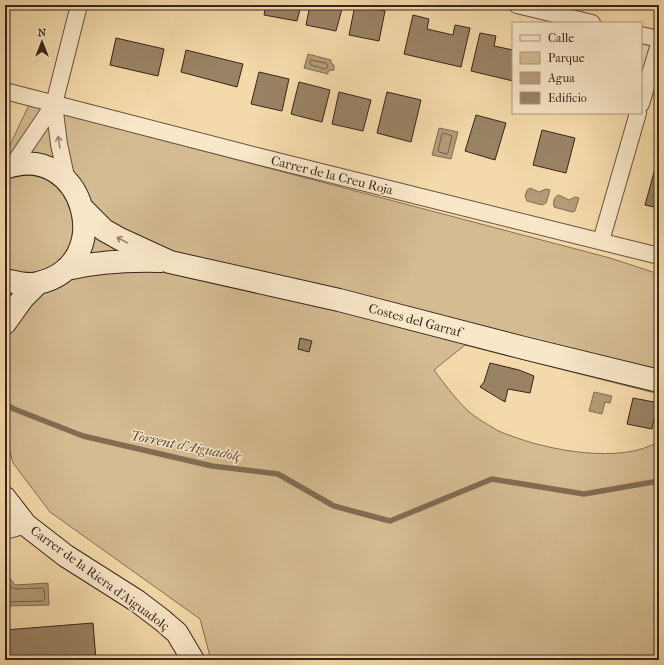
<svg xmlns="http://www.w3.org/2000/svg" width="664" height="665" viewBox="0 0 664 665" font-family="'IM FELL French Canon',serif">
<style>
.green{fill:#d4bb92;stroke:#867056}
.water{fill:#b49c79;stroke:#826c53}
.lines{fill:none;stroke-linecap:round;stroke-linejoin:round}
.shore{stroke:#76604a;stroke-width:1}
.stream{stroke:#826c53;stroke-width:5.5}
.building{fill:#9a8365;stroke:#38241b}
.street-casing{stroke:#67523f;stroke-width:18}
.secondary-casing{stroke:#38241b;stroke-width:24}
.street{stroke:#f8e7c8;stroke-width:16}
.secondary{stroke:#f8e7c8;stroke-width:22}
.oneway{stroke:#988672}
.labels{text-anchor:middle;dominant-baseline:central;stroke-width:3;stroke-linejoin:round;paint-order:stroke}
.street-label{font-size:13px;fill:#38241b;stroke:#f8e7c8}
.water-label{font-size:14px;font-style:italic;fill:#5d4837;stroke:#f8e7c8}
</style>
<rect width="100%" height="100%" fill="#f4daaa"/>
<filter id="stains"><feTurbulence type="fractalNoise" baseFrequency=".005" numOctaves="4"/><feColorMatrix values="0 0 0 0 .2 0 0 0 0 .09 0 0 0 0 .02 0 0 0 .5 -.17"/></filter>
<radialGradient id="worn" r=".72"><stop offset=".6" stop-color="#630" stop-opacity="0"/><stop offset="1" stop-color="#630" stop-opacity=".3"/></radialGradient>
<path class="green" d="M29 105 610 258 659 274V394L465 345 434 370C444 383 453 396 465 408 472 415 483 422 492 427 497 431 503 433 509 435 546 450 623 465 659 441V660H211L200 619 50 512 13 463 5 432V150L9 147Z"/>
<path class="water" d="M308 54 331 60V63L334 65V70L328 71V74L304 68Z
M439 128 458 132 451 159 432 155Z
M530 188 539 192 546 189 550 190 546 203 542 205 527 201 525 196 527 190Z
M559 195 569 200 575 197 579 198 575 211 572 212 554 207C553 202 554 196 559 195Z
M594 392 612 396 610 403 605 402 602 414 589 411Z
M10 578 15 585 48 583 49 605 7 606 6 579Z"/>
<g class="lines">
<path class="shore" d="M311 60 326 63 328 67 325 69 311 65 310 63Z
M444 133 452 136 448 153 447 154 439 152 438 151 442 134Z
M5 583H8L12 588 15 589 43 588 44 590 45 599 43 601 5 602"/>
<path class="stream" d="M5 404 14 409 83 436 212 466 278 474 334 506 390 521 492 479 584 494 659 481"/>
</g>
<path class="building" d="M266 5H301L297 21 264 15Z
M310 5H343L336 31 306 25Z
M355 5 385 11 379 41 349 35Z
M413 15 429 19 427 29 453 35 455 25 470 28 461 67 404 54Z
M480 33 496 36 494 46 513 50V81L471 71Z
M116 38 164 49 158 76 110 65Z
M186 50 243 64 237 87 181 72Z
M259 72 289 79 282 111 251 104Z
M299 82 330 90 322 122 291 114Z
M339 92 371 100 363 131 332 124Z
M387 92 421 100 411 142 377 133Z
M476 115 506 123 495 160 465 151Z
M542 130 575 138 566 173 533 165Z
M656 165 659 166V208L645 205Z
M300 338 312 341 309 352 298 349Z
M490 363 519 370 534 376 530 393 508 389 505 402 480 387 484 382Z
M633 398 659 403V419L654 418 652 429 627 424Z
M93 623 96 660H5V630Z"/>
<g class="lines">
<defs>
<path id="street" d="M517 5 592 23
M641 35 659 39
M5 91 261 157 659 256
M54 104 59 144 67 181
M641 104 659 44
M12 166 21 153 54 104 79 5
M601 241 638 113
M5 531 26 525"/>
<path id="secondary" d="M5 168C84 139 119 265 38 283 28 286 15 282 5 280
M82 208 104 230 120 239 170 262 339 300 524 348 659 381
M66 269C97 262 129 260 161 261
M5 323 23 298 37 284
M5 498 26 525 66 556 137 601 162 620 177 633 193 660"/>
</defs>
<use href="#street" class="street-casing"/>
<use href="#secondary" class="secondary-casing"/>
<use href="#street" class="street"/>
<use href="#secondary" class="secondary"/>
</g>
<defs><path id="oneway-shaft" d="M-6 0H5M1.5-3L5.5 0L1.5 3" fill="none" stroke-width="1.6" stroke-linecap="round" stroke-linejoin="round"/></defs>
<g class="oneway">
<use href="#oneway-shaft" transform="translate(59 142) rotate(-99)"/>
<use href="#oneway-shaft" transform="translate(122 240) rotate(-153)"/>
</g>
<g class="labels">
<g class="street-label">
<text transform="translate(332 175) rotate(14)">Carrer de la Creu Roja</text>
<text transform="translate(415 320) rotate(15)">Costes del Garraf</text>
<text transform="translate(100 578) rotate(36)">Carrer de la Riera d'Aiguadolç</text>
</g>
<g class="water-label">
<text transform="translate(186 446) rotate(11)">Torrent d'Aiguadolç</text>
</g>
</g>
<rect width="664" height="665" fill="none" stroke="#f4daaa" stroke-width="20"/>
<rect x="6" y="6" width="652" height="653" fill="none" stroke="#38241b" stroke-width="2"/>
<rect x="10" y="10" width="644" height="645" fill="none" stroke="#38241b"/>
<rect x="512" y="22" width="130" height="92" fill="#f8e7c8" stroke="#ab9983"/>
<rect x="520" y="35" width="20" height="6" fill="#f8e7c8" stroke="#ab9983"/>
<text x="548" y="42" font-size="12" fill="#38241b">Calle</text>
<rect x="520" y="52" width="20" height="12" fill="#d4bb92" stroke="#ab9983"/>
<text x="548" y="62" font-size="12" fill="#38241b">Parque</text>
<rect x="520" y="72" width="20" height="12" fill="#b49c79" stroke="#ab9983"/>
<text x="548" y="82" font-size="12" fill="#38241b">Agua</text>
<rect x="520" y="92" width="20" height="12" fill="#9a8365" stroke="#ab9983"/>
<text x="548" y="102" font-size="12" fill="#38241b">Edificio</text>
<g transform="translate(42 42)" stroke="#f8e7c8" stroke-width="3" paint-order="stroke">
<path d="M0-3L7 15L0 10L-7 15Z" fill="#38241b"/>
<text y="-6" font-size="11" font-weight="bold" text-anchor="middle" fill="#38241b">N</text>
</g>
<rect width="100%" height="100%" filter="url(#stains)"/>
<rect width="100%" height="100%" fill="url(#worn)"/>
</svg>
